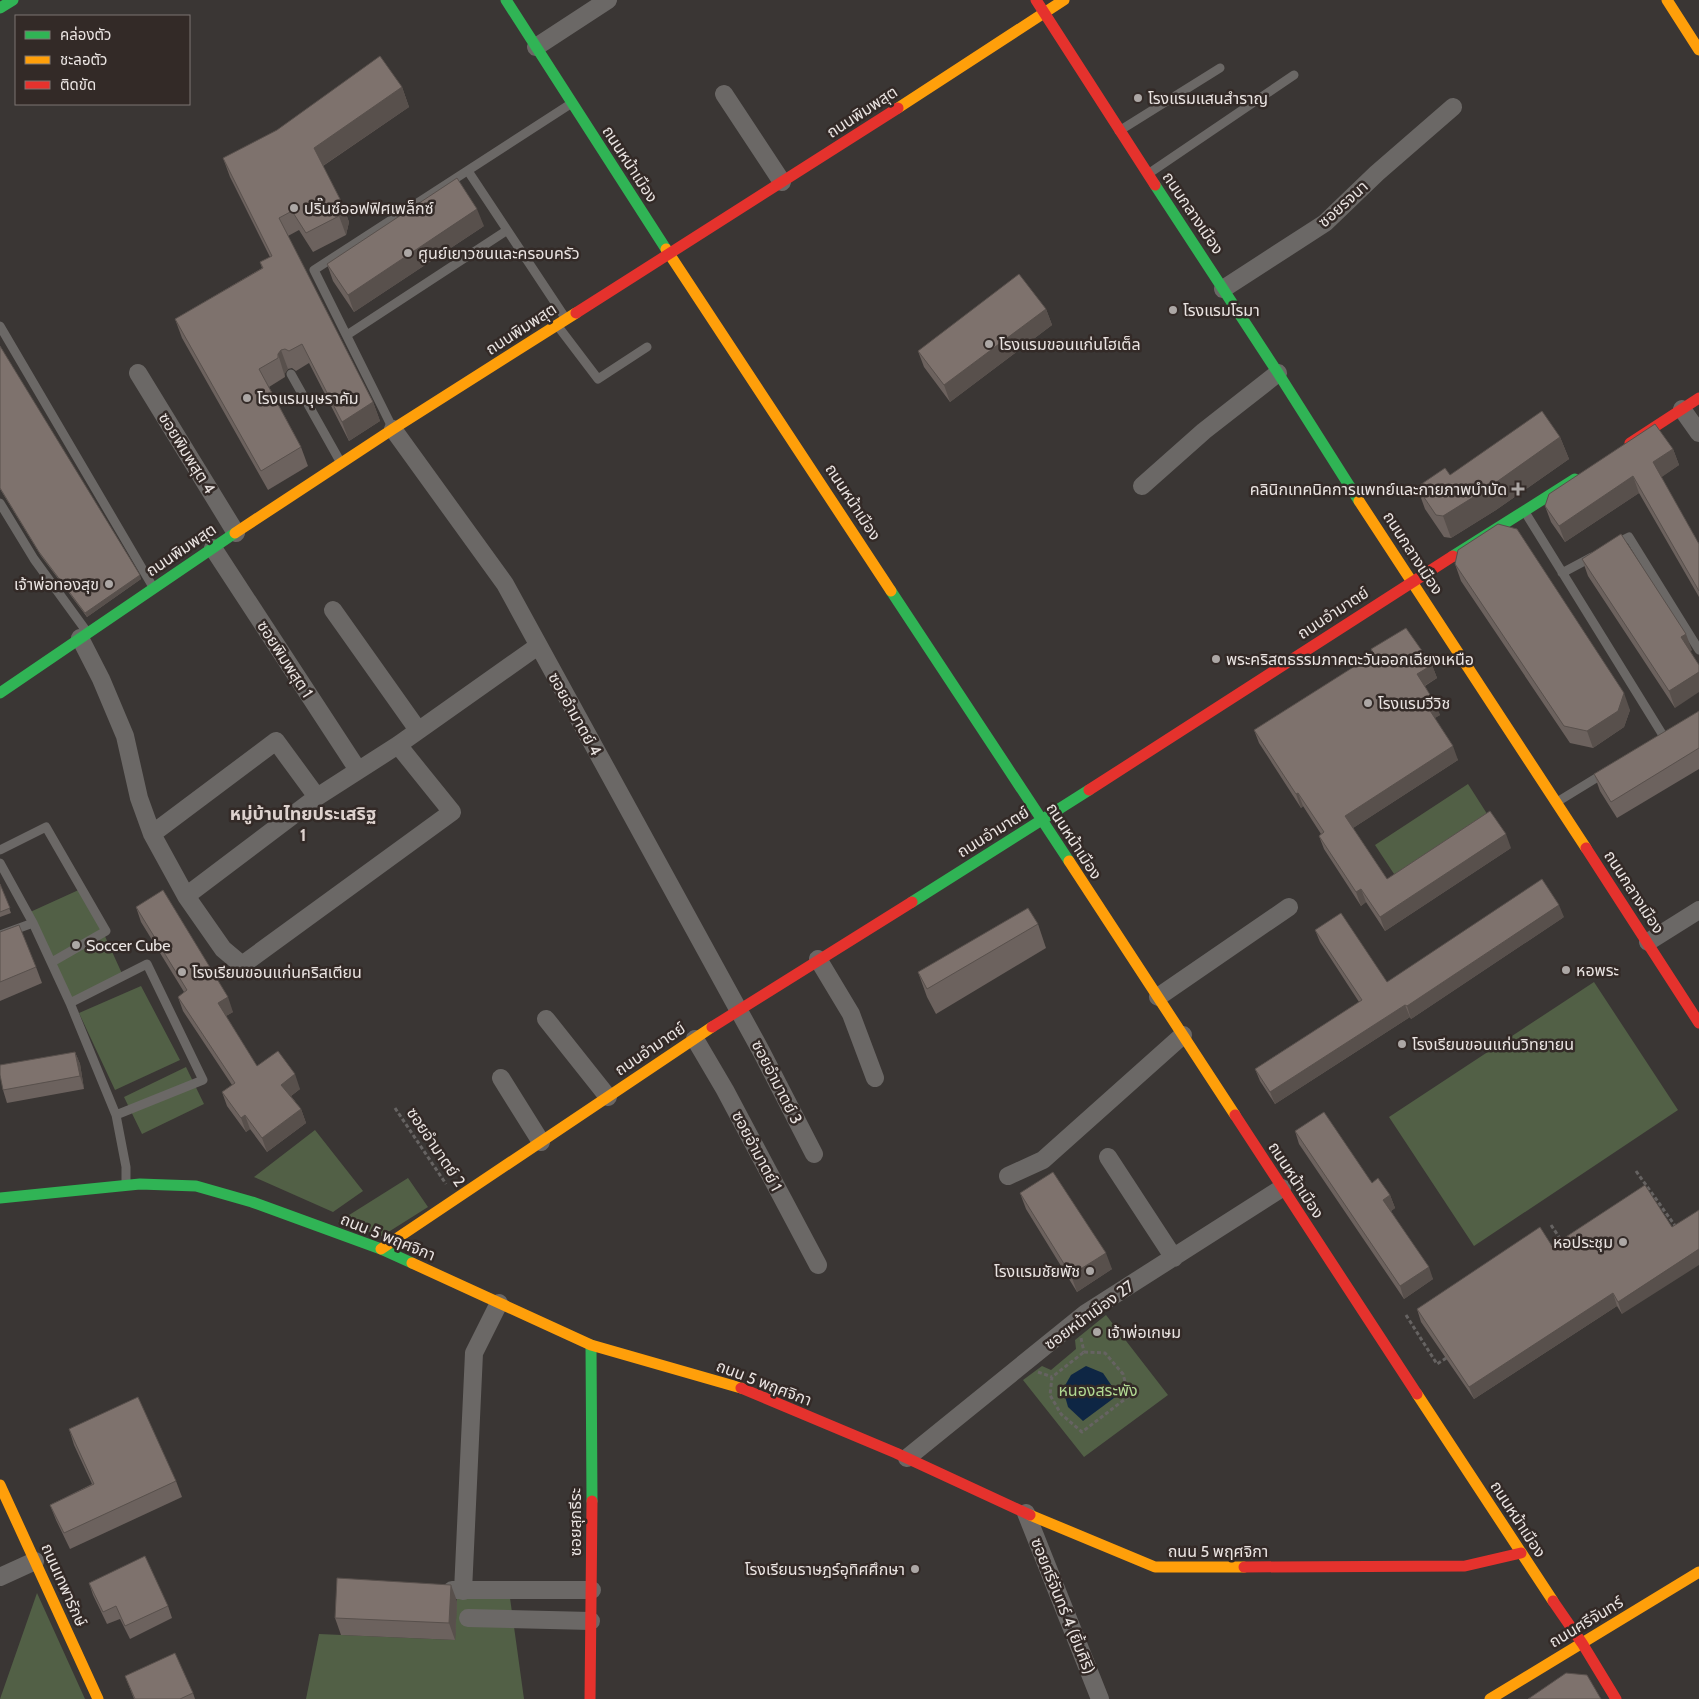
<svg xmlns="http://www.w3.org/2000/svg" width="1699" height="1699" viewBox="0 0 1699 1699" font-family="Cabin,'Noto Sans Thai',sans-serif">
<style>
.green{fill:#526046}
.water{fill:#0e2644}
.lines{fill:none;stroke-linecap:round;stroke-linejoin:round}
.path{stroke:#666362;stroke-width:3;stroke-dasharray:4 2.5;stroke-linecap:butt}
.lane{stroke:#6b6866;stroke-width:9}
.street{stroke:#6b6866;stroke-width:18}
.fast{stroke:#30b455;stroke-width:11}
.slow{stroke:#ff9f0a;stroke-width:11}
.jam{stroke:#e5322d;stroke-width:11}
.wall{fill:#6c625e}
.shaded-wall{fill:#58504c}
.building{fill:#7e726d;stroke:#58504c}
.poi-dot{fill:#aca7a5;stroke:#332a27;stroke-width:2}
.labels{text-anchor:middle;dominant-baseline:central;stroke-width:5;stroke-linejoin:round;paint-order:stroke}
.poi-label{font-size:16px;fill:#eae4e2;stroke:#332a27;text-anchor:start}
.street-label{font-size:16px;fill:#eae4e2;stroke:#332a27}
.park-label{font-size:16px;fill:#b1d892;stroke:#332a27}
.neighbourhood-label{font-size:18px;font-weight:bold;fill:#ddd2ce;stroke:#332a27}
</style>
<rect width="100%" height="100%" fill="#3a3634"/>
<path class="green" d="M1468 784 1491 820 1398 880 1375 845Z
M83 888 124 978 69 1002 28 913Z
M1594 982 1678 1110 1474 1246 1389 1117Z
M141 986 180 1060 115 1090 79 1013Z
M186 1067 204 1104 142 1134 124 1097Z
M315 1130 363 1191 333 1212 254 1177Z
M408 1178 428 1207 382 1236 338 1222Z
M1106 1315 1168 1395 1084 1457 1023 1380 1042 1366 1051 1370 1076 1349 1075 1340Z
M37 1593 85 1699H0Z
M510 1598 524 1699H306L319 1634 455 1640 457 1599Z"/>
<path class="water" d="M1086 1366 1103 1373 1118 1395 1083 1421 1068 1407 1063 1389 1071 1375Z"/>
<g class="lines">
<path class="path" d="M395 1108 446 1184
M1636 1171 1676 1227
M1551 1225 1563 1243
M1406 1315 1437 1364 1448 1357
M1081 1338 1084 1352
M1084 1352 1105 1353 1123 1374 1129 1396 1082 1432 1061 1414 1050 1395 1052 1377Z
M1038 1372 1052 1377"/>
<path class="lane" d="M1119 131 1220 68
M468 171 566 319
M1148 174 1294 75
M557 325 598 379 647 347
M0 326 153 587
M347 335 506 231
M291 374 341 463
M393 429 314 270 572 103
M0 503 34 559 87 632
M1525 512 1664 737
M1615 544 1629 537 1699 650
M1562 573 1592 557
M1557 802 1606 772
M0 850 46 827 106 931 52 962
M0 863 33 923 70 1003 147 964 203 1080 116 1115 126 1167V1185
M0 935 33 923
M70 1003 116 1115"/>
<path class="street" d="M536 47 608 0
M724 94 782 182
M1223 289 1325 223 1377 173 1453 107
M138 373 236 533
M1682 409 1699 433
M393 429 505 584 761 1051 814 1154
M1142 486 1204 431 1278 373
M213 548 358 770
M333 610 418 730
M80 638 101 679 125 736 139 798 152 834 186 896 223 949 242 965 452 812 398 745
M152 834 276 741 317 797
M186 896 317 797 398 745 538 646
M1648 942 1699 910
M818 959 851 1014 875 1078
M1158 997 1289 907
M546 1019 608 1097
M695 1039 725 1090 818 1265
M501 1078 541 1142
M1108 1157 1174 1258
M1008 1176 1043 1160 1183 1035
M907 1458 1086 1313 1282 1188
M1026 1513 1100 1699
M0 1577 35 1561
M452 1590H592
M463 1591 474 1353 499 1303
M468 1618 591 1621"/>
<path class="fast" d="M506 0 666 249
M0 8 13 0
M1155 185 1278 373 1359 501
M1453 556 1575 479
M891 591 1069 861
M0 693 235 533
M912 902 1089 790
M0 1198 140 1184 196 1186 252 1202 381 1249 412 1263
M591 1345 592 1501"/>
<path class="slow" d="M1667 0 1699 50
M898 108 1064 0
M666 249 891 591
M1359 501 1586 848
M235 533 393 429 576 313
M1069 861 1235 1115
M381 1249 712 1027
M412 1263 591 1345 741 1388
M1417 1394 1553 1601
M0 1485 98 1699
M1030 1515 1155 1567H1244
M1490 1699 1699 1572"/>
<path class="jam" d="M1036 0 1155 185
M576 313 898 108
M1630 443 1699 398
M1089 790 1453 556
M1586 848 1699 1023
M712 1027 912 902
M1235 1115 1417 1394
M741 1388 896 1453 1030 1515
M1244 1567 1465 1566 1521 1553
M1553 1601 1582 1643 1616 1699
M590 1699 592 1501"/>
</g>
<path class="wall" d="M402 87 409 107 323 166 342 203 349 222 346 235 313 252 299 230 288 236 373 402 380 421 349 441 309 363 296 371 292 368 288 369 285 373V377L269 387 301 447 308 466 268 490 182 338 175 319 262 268 260 262 270 257 230 177 223 158Z
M484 226 354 312 333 281 327 264Z
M1046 309 1052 325 950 402 924 367 918 351Z
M0 346 141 579 87 617 41 556 0 489Z
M1560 437 1569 459 1496 510 1451 538 1444 537 1425 509 1417 487Z
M1673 449 1679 465 1661 477 1699 544V597L1639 493 1565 542 1551 522 1545 506Z
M1582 559 1692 650 1690 651 1675 708 1588 576Z
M1455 564 1630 710 1624 727 1593 748 1570 743 1461 581Z
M1371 649 1432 665 1437 678 1425 686 1440 715 1434 718 1458 760 1353 828 1387 879 1511 848 1385 931 1366 902 1361 906 1324 849 1319 836 1321 834 1303 806 1301 808 1259 743 1254 730 1373 655Z
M1699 711V769L1617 818 1600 791 1594 774Z
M0 884 11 913 0 917Z
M136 907 233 1012 226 1016 257 1066 300 1089 291 1096 301 1109 306 1123 267 1152 250 1129 246 1132 227 1106 222 1092 232 1085 183 1011 178 997 184 992 141 922Z
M1564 917 1411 1019 1410 1017 1275 1104 1260 1081 1255 1069 1359 1002 1320 942 1315 930 1387 982Z
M1038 924 1046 948 936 1014 927 997 918 972Z
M0 932 36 967 42 983 0 1001Z
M75 1052 80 1064 84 1089 7 1103 3 1090Z
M1295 1131 1390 1195 1395 1208 1391 1211 1433 1279 1404 1299 1299 1144Z
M1645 1185 1622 1314 1617 1306 1474 1399 1421 1322 1417 1309 1552 1246Z
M1020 1193 1112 1269 1077 1292 1026 1209Z
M69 1429 176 1481 182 1497 70 1549 56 1520 50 1505 92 1484 74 1445Z
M89 1583 168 1606 172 1618 130 1639 120 1619 107 1624 93 1595Z
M457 1601 455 1640 341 1635 335 1618Z
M125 1676 193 1693 195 1699H134Z"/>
<path class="shaded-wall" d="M402 87 409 107 321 167 314 148Z
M342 203 349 222 346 235 339 216Z
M477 209 484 226 354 312 348 295Z
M1046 309 1052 325 950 402 944 385Z
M281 350 288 369 285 373V377L278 354Z
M373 402 380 421 349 441 342 422Z
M1560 437 1569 459 1496 510 1451 538 1443 516Z
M1673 449 1679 465 1659 479 1653 462Z
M1633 476 1639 493 1565 542 1559 526Z
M140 575 141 579 87 617 85 613Z
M1686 634 1692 650 1687 654 1681 637Z
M1432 665 1437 678 1422 687 1417 674Z
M1699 672V692L1675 708 1669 691Z
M1624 693 1630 710 1624 727 1593 748 1587 731Z
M1434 701 1440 715 1432 720 1427 706Z
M1453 746 1458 760 1350 830 1345 816Z
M1298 793 1303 806 1301 808 1296 794Z
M1506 834 1511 848 1385 931 1380 917Z
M1361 889 1366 902 1361 906 1356 892Z
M1559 905 1564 917 1411 1019 1407 1006Z
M228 997 233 1012 224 1017 218 1003Z
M1405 1005 1410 1017 1275 1104 1270 1092Z
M75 1052 80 1064 84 1089 80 1076Z
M295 1074 300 1089 287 1099 281 1085Z
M301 1109 306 1123 267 1152 262 1138Z
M245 1115 250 1129 246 1132 241 1118Z
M1390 1195 1395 1208 1388 1213 1383 1200Z
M1699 1249V1265L1622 1314 1618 1302Z
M1106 1253 1112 1269 1077 1292 1071 1275Z
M1429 1267 1433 1279 1404 1299 1400 1286Z
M1613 1293 1617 1306 1474 1399 1469 1387Z
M451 1585 457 1601 455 1640 449 1623Z"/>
<path class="building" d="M380 56 402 87 314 148 342 203 339 216 306 233 292 211 279 218 373 402 342 422 302 344 289 351 285 349 281 350 278 354V358L259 369 301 447 261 471 175 319 263 268 260 262 272 256 223 158 277 130Z
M457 178 477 209 348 295 327 264Z
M1019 274 1046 309 944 385 918 351Z
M0 346 140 575 85 613 39 552 0 488Z
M1542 411 1560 437 1488 488 1443 516 1436 515 1417 487 1445 468 1450 475Z
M1655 424 1673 449 1653 462 1699 544V591L1633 476 1559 526 1545 506 1549 494Z
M1498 524 1517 529 1624 693 1618 711 1587 731 1564 726 1455 564 1458 550Z
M1621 534 1686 634 1681 637 1699 665V672L1669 691 1582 559Z
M1406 628 1432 665 1417 674 1434 701 1427 706 1453 746 1345 816 1387 879 1490 811 1506 834 1380 917 1361 889 1356 892 1319 836 1324 832 1298 793 1296 794 1254 730 1374 654 1371 649Z
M1699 711V748L1611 802 1594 774Z
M1542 879 1559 905 1407 1006 1405 1005 1270 1092 1255 1069 1362 1000 1315 930 1341 913 1387 982Z
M0 884 10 908 0 912Z
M163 890 228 997 218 1003 257 1066 278 1051 295 1074 281 1085 301 1109 262 1138 245 1115 241 1118 222 1092 235 1083 178 997 187 990 136 907Z
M1028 908 1038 924 927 989 918 972Z
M19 925 36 967 0 982V932Z
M75 1052 80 1076 3 1090 0 1075V1065Z
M1324 1112 1372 1183 1378 1178 1390 1195 1383 1200 1429 1267 1400 1286 1295 1131Z
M1053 1172 1106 1253 1071 1275 1020 1193Z
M1645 1185 1672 1227 1699 1210V1249L1618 1302 1613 1293 1469 1387 1417 1309 1540 1227 1552 1246Z
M138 1397 176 1481 64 1533 50 1505 94 1484 69 1429Z
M145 1556 168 1606 125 1626 116 1606 103 1612 89 1583Z
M337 1578 451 1585 449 1623 335 1618Z
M175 1653 193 1693 180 1699H135L125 1676Z
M1566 1673 1587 1675 1601 1699H1528Z"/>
<g class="poi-dot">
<circle cx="1138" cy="98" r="5"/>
<circle cx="294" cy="208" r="5"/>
<circle cx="408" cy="253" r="5"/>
<circle cx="1173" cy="310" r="5"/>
<circle cx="989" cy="344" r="5"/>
<circle cx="247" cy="398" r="5"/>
<path d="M1515.5 481.5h5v5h5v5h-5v5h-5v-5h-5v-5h5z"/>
<circle cx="109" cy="584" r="5"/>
<circle cx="1216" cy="659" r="5"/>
<circle cx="1368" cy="703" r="5"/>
<circle cx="76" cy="945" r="5"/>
<circle cx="1566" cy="970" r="5"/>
<circle cx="182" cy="972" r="5"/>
<circle cx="1402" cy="1044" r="5"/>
<circle cx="1623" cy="1242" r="5"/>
<circle cx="1090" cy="1271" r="5"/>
<circle cx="1097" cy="1332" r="5"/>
<circle cx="915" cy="1569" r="5"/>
</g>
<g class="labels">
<g class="poi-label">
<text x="1148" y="98">โรงแรมแสนสำราญ</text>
<text x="304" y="208">ปริ๊นซ์ออฟฟิศเพล็กซ์</text>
<text x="418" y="253">ศูนย์เยาวชนและครอบครัว</text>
<text x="1183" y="310">โรงแรมโรมา</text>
<text x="999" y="344">โรงแรมขอนแก่นโฮเต็ล</text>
<text x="257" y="398">โรงแรมบุษราคัม</text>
<text x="1507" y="489" text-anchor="end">คลินิกเทคนิคการแพทย์และกายภาพบำบัด</text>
<text x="99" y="584" text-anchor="end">เจ้าพ่อทองสุข</text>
<text x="1226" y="659">พระคริสตธรรมภาคตะวันออกเฉียงเหนือ</text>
<text x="1378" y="703">โรงแรมวีวิช</text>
<text x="86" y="945">Soccer Cube</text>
<text x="1576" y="970">หอพระ</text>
<text x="192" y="972">โรงเรียนขอนแก่นคริสเตียน</text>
<text x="1412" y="1044">โรงเรียนขอนแก่นวิทยายน</text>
<text x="1613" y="1242" text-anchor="end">หอประชุม</text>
<text x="1080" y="1271" text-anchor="end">โรงแรมชัยพัช</text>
<text x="1107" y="1332">เจ้าพ่อเกษม</text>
<text x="905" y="1569" text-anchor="end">โรงเรียนราษฎร์อุทิศศึกษา</text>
</g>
<g class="street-label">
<text transform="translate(862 112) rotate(-33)">ถนนพิมพสุต</text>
<text transform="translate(630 164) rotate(57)">ถนนหน้าเมือง</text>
<text transform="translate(1343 204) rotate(-42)">ซอยรจนา</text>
<text transform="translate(1193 213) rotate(56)">ถนนกลางเมือง</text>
<text transform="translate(521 329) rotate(-33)">ถนนพิมพสุต</text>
<text transform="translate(187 453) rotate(58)">ซอยพิมพสุต 4</text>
<text transform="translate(853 502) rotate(57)">ถนนหน้าเมือง</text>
<text transform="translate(181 550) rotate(-34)">ถนนพิมพสุต</text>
<text transform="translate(1413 553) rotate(57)">ถนนกลางเมือง</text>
<text transform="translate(1333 613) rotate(-33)">ถนนอำมาตย์</text>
<text transform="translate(285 659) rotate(57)">ซอยพิมพสุต 1</text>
<text transform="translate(575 714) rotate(61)">ซอยอำมาตย์ 4</text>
<text transform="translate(993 832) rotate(-32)">ถนนอำมาตย์</text>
<text transform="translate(1074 841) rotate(57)">ถนนหน้าเมือง</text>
<text transform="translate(1634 892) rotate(57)">ถนนกลางเมือง</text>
<text transform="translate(650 1049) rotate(-34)">ถนนอำมาตย์</text>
<text transform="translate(777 1082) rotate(63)">ซอยอำมาตย์ 3</text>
<text transform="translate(436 1147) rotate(56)">ซอยอำมาตย์ 2</text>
<text transform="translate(757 1151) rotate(62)">ซอยอำมาตย์ 1</text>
<text transform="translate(1296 1180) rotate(57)">ถนนหน้าเมือง</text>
<text transform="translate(388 1237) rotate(22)">ถนน 5 พฤศจิกา</text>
<text transform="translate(1089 1315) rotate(-36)">ซอยหน้าเมือง 27</text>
<text transform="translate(764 1383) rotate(21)">ถนน 5 พฤศจิกา</text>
<text transform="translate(1518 1519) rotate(57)">ถนนหน้าเมือง</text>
<text transform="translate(575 1522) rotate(-90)">ซอยสุภธีระ</text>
<text x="1218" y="1551">ถนน 5 พฤศจิกา</text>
<text transform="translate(64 1585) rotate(66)">ถนนเทพารักษ์</text>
<text transform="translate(1063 1606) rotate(68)">ซอยศรีจันทร์ 4 (ยิ้มศิริ)</text>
<text transform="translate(1586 1622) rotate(-31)">ถนนศรีจันทร์</text>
</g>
<g class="park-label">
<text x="1098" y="1390">หนองสระพัง</text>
</g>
<g class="neighbourhood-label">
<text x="303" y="814">หมู่บ้านไทยประเสริฐ<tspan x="303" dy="21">1</tspan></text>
</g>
</g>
<rect x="15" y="15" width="175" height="90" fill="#332a27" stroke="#7c7472"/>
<rect x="25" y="31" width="25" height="8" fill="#30b455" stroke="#7c7472"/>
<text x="60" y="40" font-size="15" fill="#eae4e2">คล่องตัว</text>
<rect x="25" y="56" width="25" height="8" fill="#ff9f0a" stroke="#7c7472"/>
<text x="60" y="65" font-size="15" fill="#eae4e2">ชะลอตัว</text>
<rect x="25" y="81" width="25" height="8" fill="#e5322d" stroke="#7c7472"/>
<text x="60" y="90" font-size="15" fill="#eae4e2">ติดขัด</text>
</svg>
